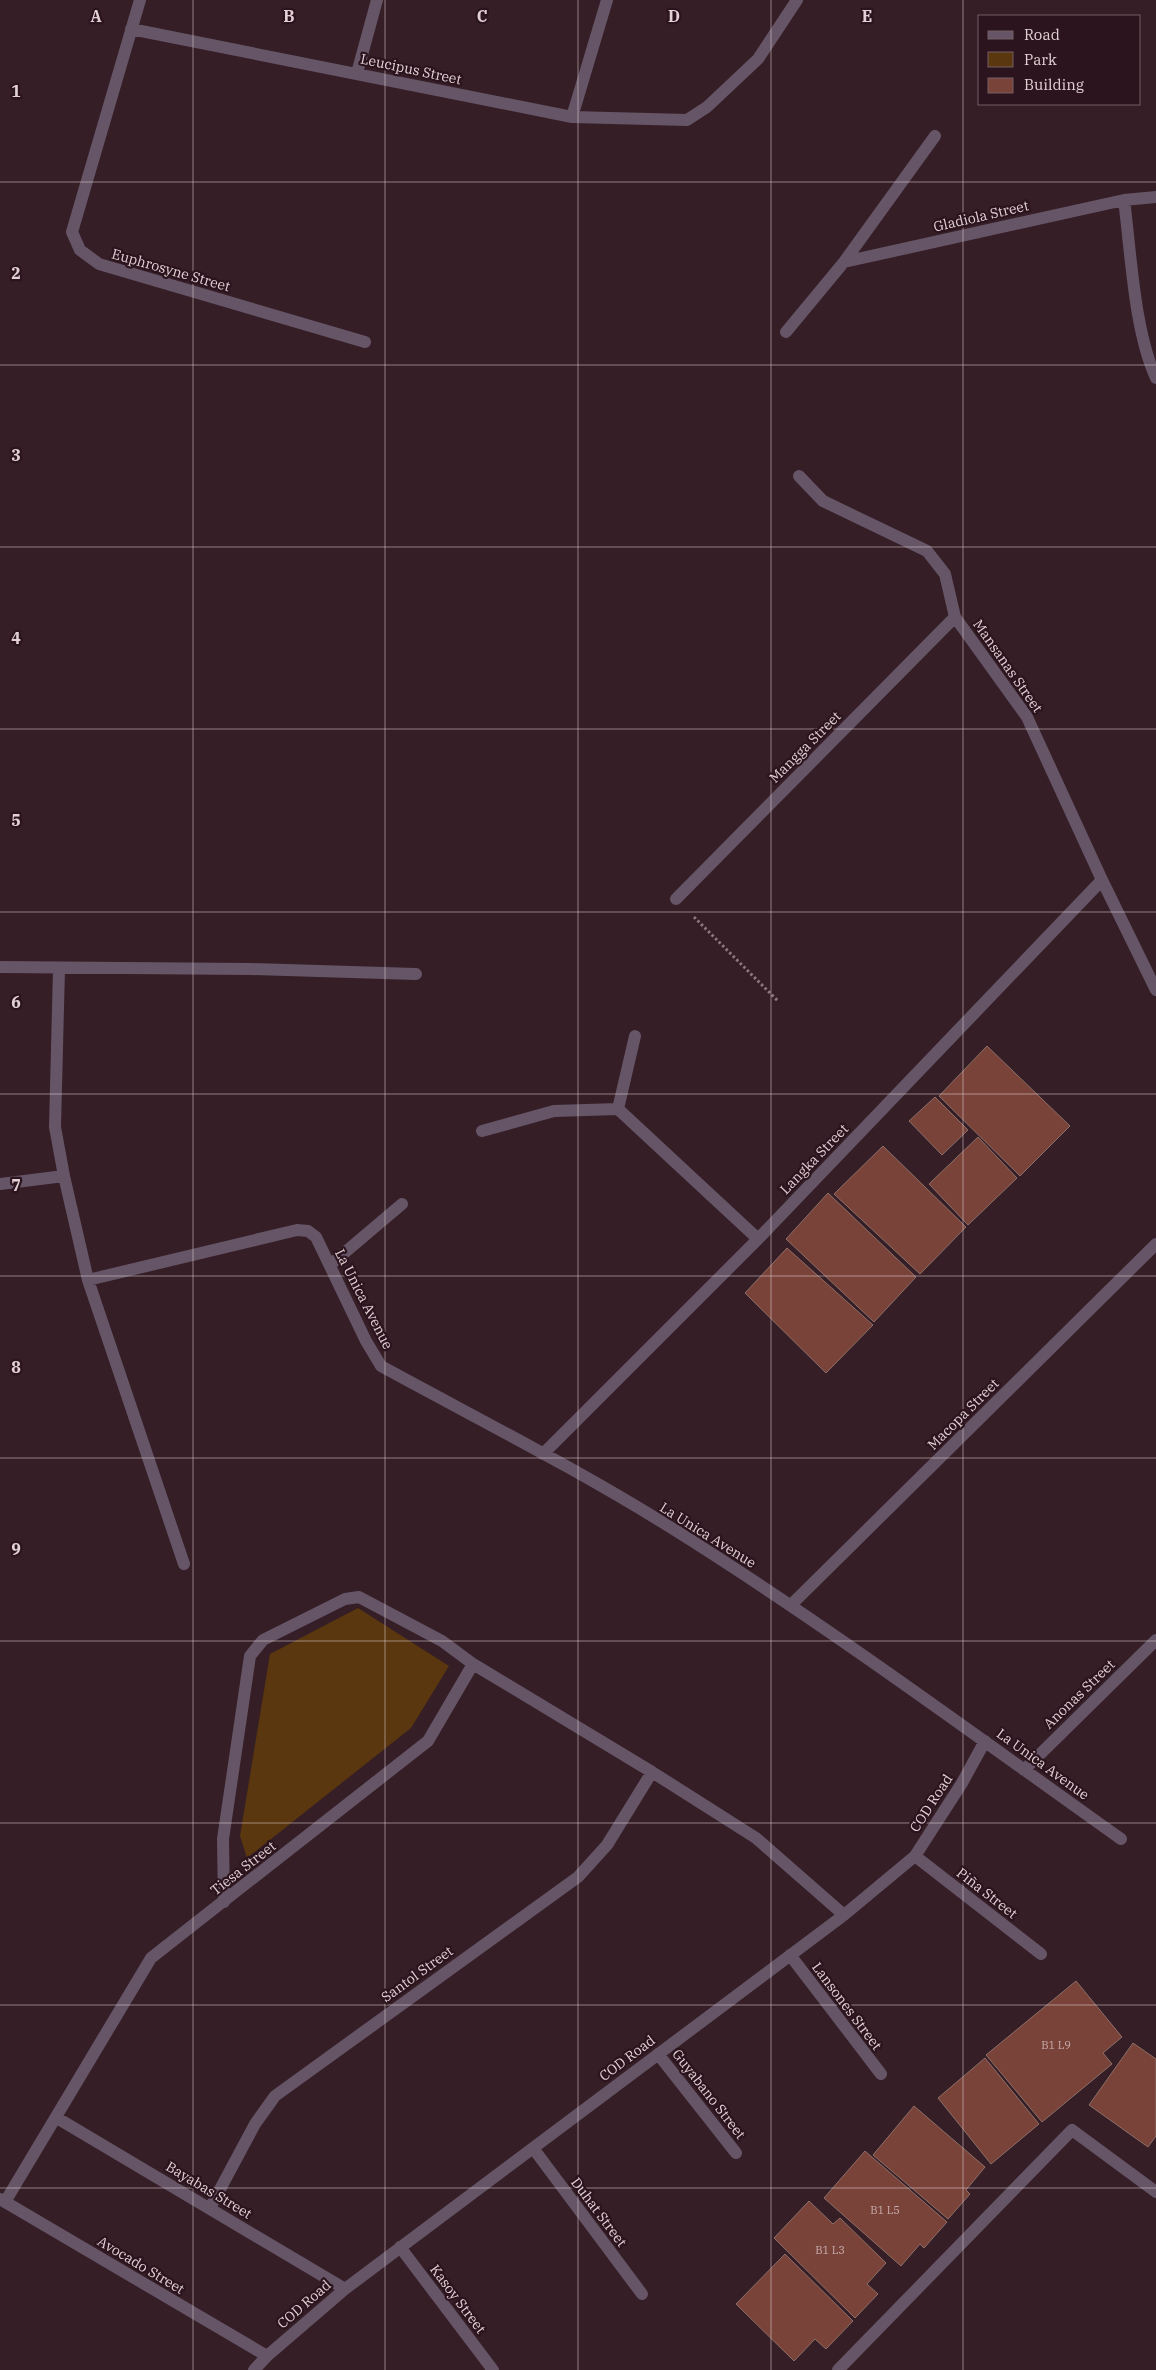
<svg xmlns="http://www.w3.org/2000/svg" width="1156" height="2370" viewBox="0 0 1156 2370" font-family="'IBM Plex Serif',serif">
<style>
.green{fill:#5a370e}
.building{fill:#7a4339;stroke:#8d6f69}
.lines{fill:none;stroke-linecap:round;stroke-linejoin:round}
.path{stroke:#8c787f;stroke-width:3;stroke-dasharray:2.5 2.5;stroke-linecap:butt}
.minor{stroke:#655567;stroke-width:12}
.grid{fill:none;stroke:#e1d0d5;stroke-width:1;stroke-opacity:0.55}
.labels{text-anchor:middle;dominant-baseline:central;stroke-width:4.5;stroke-linejoin:round;paint-order:stroke}
.number-label{font-size:11px;fill:#c7adae}
.street-label{font-size:14px;fill:#e1d0d5;stroke:#2b141d}
.grid-label{font-size:16px;text-anchor:middle;font-weight:bold;fill:#e1d0d5;stroke:#2b141d;stroke-width:4.5;stroke-linejoin:round;paint-order:stroke}
</style>
<rect width="100%" height="100%" fill="#351e26"/>
<path class="green" d="M358 1608 449 1666 411 1728 247 1858 240 1836 270 1654Z"/>
<path class="building" d="M987 1046 1070 1126 1020 1176 939 1096Z
M935 1097 968 1130 942 1155 909 1121Z
M978 1137 1017 1178 968 1225 929 1184Z
M883 1146 966 1227 920 1274 834 1194Z
M828 1193 916 1277 874 1322 786 1239Z
M787 1248 873 1325 826 1373 745 1293Z
M1076 1981 1122 2037 1103 2053 1112 2064 1042 2122 986 2055Z
M1133 2043 1156 2059V2136L1148 2147 1089 2105Z
M985 2058 1039 2124 991 2164 938 2098Z
M914 2106 985 2167 966 2190 970 2194 948 2219 873 2155Z
M865 2151 947 2222 924 2248 920 2244 901 2266 824 2198Z
M809 2201 833 2224 840 2218 886 2263 867 2284 878 2294 855 2318 774 2238Z
M785 2254 853 2321 826 2349 815 2339 794 2361 736 2304Z"/>
<g class="lines">
<path class="path" d="M694 917 778 1001"/>
<path class="minor" d="M140 0 72 232 80 250 99 264 365 342
M131 29 572 117 687 120 707 107 758 59 797 0
M357 73 377 0
M572 117 607 0
M1124 200C1131 253 1134 330 1156 378
M844 262 1124 200 1156 197
M786 332 844 262 935 136
M799 476 823 501 927 551 945 574 955 617 1027 717 1102 880 1156 990
M676 899 955 617
M0 967 251 969 416 974
M59 969 55 1127 64 1176 88 1280 184 1564
M618 1109 635 1036
M482 1131 554 1111 618 1109 758 1239
M0 1184 64 1176
M330 1265 402 1204
M88 1280 297 1230 308 1231 316 1237 366 1341 381 1366C478 1419 577 1469 670 1527 825 1624 972 1733 1121 1839
M543 1454 758 1239 1102 880
M791 1605 1156 1244
M1024 1770 1156 1640
M915 1856 1041 1954
M224 1902 223 1839 250 1656 263 1640 345 1599 359 1597 442 1641 473 1664 652 1772 756 1838 844 1915
M790 1955 881 2074
M658 2054 736 2153
M57 2118 345 2289
M533 2148 642 2294
M0 2199 267 2356
M5 2202 151 1958 428 1741 473 1664
M210 2208 255 2124 275 2096 578 1877 607 1845 652 1772
M400 2247 493 2370
M254 2370 267 2356 345 2289 844 1915 915 1856 962 1783 985 1741
M838 2370 1072 2130 1156 2192"/>
</g>
<path class="grid" d="M193 0V2370M385 0V2370M578 0V2370M771 0V2370M963 0V2370M0 182H1156M0 365H1156M0 547H1156M0 729H1156M0 912H1156M0 1094H1156M0 1276H1156M0 1458H1156M0 1641H1156M0 1823H1156M0 2005H1156M0 2188H1156"/>
<g class="labels">
<g class="number-label">
<text x="1056" y="2045">B1 L9</text>
<text x="885" y="2210">B1 L5</text>
<text x="830" y="2250">B1 L3</text>
</g>
<g class="street-label">
<text transform="translate(411 69) rotate(12)">Leucipus Street</text>
<text transform="translate(981 216) rotate(-13)">Gladiola Street</text>
<text transform="translate(171 270) rotate(16)">Euphrosyne Street</text>
<text transform="translate(1008 666) rotate(55)">Mansanas Street</text>
<text transform="translate(805 747) rotate(-45)">Mangga Street</text>
<text transform="translate(814 1159) rotate(-46)">Langka Street</text>
<text transform="translate(364 1299) rotate(63)">La Unica Avenue</text>
<text transform="translate(963 1414) rotate(-45)">Macopa Street</text>
<text transform="translate(708 1535) rotate(32)">La Unica Avenue</text>
<text transform="translate(1079 1694) rotate(-44)">Anonas Street</text>
<text transform="translate(1043 1764) rotate(36)">La Unica Avenue</text>
<text transform="translate(931 1803) rotate(-57)">COD Road</text>
<text transform="translate(243 1868) rotate(-38)">Tiesa Street</text>
<text transform="translate(987 1893) rotate(38)">Piña Street</text>
<text transform="translate(417 1974) rotate(-36)">Santol Street</text>
<text transform="translate(847 2006) rotate(53)">Lansones Street</text>
<text transform="translate(627 2058) rotate(-37)">COD Road</text>
<text transform="translate(709 2094) rotate(52)">Guyabano Street</text>
<text transform="translate(209 2190) rotate(31)">Bayabas Street</text>
<text transform="translate(599 2212) rotate(53)">Duhat Street</text>
<text transform="translate(141 2265) rotate(31)">Avocado Street</text>
<text transform="translate(458 2299) rotate(53)">Kasoy Street</text>
<text transform="translate(304 2304) rotate(-41)">COD Road</text>
</g>
</g>
<g class="grid-label">
<text x="96" y="22">A</text>
<text x="289" y="22">B</text>
<text x="482" y="22">C</text>
<text x="674" y="22">D</text>
<text x="867" y="22">E</text>
<text x="16" y="97">1</text>
<text x="16" y="279">2</text>
<text x="16" y="461">3</text>
<text x="16" y="644">4</text>
<text x="16" y="826">5</text>
<text x="16" y="1008">6</text>
<text x="16" y="1191">7</text>
<text x="16" y="1373">8</text>
<text x="16" y="1555">9</text>
</g>
<rect x="978" y="15" width="162" height="90" fill="#2b141d" stroke="#745f67"/>
<rect x="988" y="31" width="25" height="8" fill="#655567" stroke="#745f67"/>
<text x="1024" y="40" font-size="15" fill="#e1d0d5">Road</text>
<rect x="988" y="52" width="25" height="15" fill="#5a370e" stroke="#745f67"/>
<text x="1024" y="65" font-size="15" fill="#e1d0d5">Park</text>
<rect x="988" y="78" width="25" height="15" fill="#7a4339" stroke="#745f67"/>
<text x="1024" y="90" font-size="15" fill="#e1d0d5">Building</text>
</svg>
